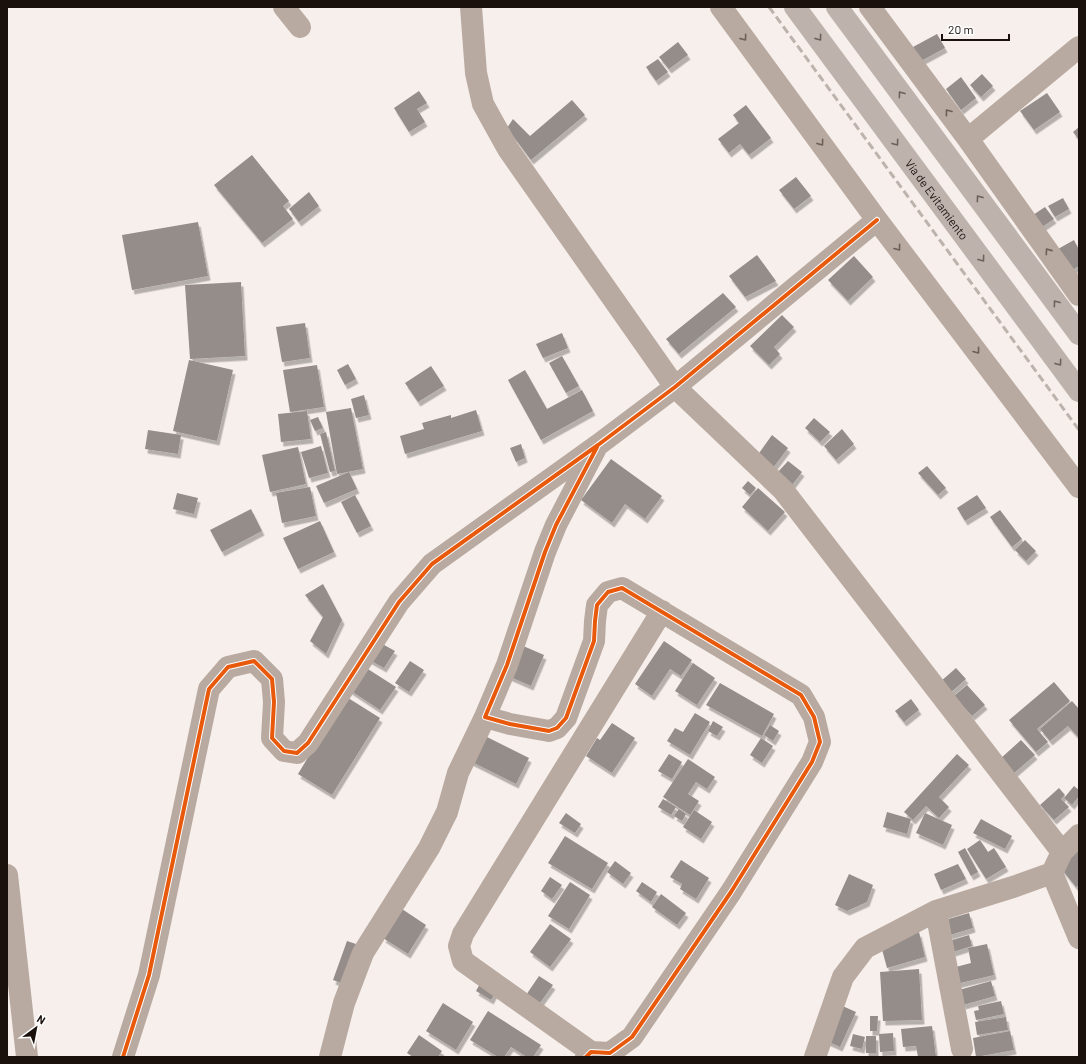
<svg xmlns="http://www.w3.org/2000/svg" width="1086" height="1064" viewBox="0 0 1086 1064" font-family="Barlow,sans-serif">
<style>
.building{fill:#948d89;filter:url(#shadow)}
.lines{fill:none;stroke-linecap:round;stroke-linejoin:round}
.street{stroke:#b9aaa1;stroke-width:22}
.highway{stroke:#beb3ac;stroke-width:22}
.rail{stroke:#bcb3ad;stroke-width:3;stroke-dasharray:8 4;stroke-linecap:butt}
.cycleway-casing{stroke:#fefefe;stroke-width:6}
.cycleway{stroke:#e8590c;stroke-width:4}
.oneway{stroke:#6a5e57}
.oneway2{stroke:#6c625c}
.labels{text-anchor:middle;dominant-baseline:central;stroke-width:4;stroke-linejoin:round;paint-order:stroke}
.street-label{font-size:12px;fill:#1a110d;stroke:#fefefe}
</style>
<defs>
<filter id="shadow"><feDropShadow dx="2.5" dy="4.5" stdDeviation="0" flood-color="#0004"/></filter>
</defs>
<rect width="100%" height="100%" fill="#f7efeb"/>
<path class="building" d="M937 34 945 48 921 61 913 47Z
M678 42 688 55 669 69 659 57Z
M658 59 668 72 656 81 646 67Z
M982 74 993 86 981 97 970 85Z
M961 77 976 98 961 110 946 89Z
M419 91 427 103 417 109 425 122 409 132 394 108Z
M1047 93 1060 112 1034 130 1020 111Z
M572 100 585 115 531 160 507 128 513 119 530 136Z
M746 105 771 138 749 155 740 144 729 153 718 139 739 123 733 115Z
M1079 127V140L1073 132Z
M252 155 289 201 283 206 293 219 262 243 214 185Z
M796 177 811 196 794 209 779 190Z
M309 192 319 206 299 222 289 209Z
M1063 198 1069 209 1055 217 1048 206Z
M1045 207 1054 219 1042 227 1033 215Z
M198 222 208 276 132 290 122 235Z
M1074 240 1079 250V266L1071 271 1058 249Z
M757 255 776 281 745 297 729 276Z
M854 256 873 277 848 301 828 280Z
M241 282 245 356 190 359 185 285Z
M723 293 736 307 679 354 666 339Z
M782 315 794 327 774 347 780 354 769 365 750 346Z
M305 323 310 358 282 362 276 327Z
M562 333 568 348 543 358 536 344Z
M562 356 579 386 566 393 549 363Z
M189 360 233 370 217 441 173 431Z
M348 364 356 379 345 385 337 370Z
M317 365 324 407 290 412 283 370Z
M431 366 444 386 418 402 405 383Z
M525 370 547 409 582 390 593 411 541 440 508 380Z
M364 395 369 415 356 418 351 399Z
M351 408 363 469 337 474 326 412Z
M476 410 482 431 405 454 400 436 424 429 422 423 451 415V418Z
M307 411 311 439 281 442 278 414Z
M318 417 323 428 315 431 310 420Z
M814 418 830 432 820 442 805 428Z
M842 429 854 444 836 460 824 446Z
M148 430 181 435 178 454 145 449Z
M326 432 335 471 330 472 320 434Z
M772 435 788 448 773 468 757 456Z
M521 444 525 458 516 462 510 448Z
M321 446 328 473 309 478 301 452Z
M298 447 306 484 270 492 262 455Z
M611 459 662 496 645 519 625 504 612 523 581 500Z
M788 461 802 472 792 485 777 473Z
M927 466 946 488 938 495 918 473Z
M349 472 357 489 324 503 316 486Z
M748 481 756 488 750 495 742 488Z
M310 487 316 516 282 523 276 493Z
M758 488 785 512 768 531 742 507Z
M177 493 198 498 194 514 173 509Z
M355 495 371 526 357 533 341 502Z
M977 495 986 508 965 521 957 508Z
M251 509 262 531 222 552 210 530Z
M1000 510 1022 539 1012 547 990 517Z
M320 521 334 552 298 569 283 538Z
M1025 540 1036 551 1026 561 1015 550Z
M323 584 342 620 326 654 310 641 323 617 305 595Z
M377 641 395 651 384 668 366 658Z
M664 641 692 660 681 676 670 669 652 696 635 684Z
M521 645 544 655 531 686 508 676Z
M410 661 424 670 409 692 395 683Z
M693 663 715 678 697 705 675 691Z
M360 664 396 687 380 710 345 687Z
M956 668 966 679 950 693 940 682Z
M1054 682 1070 701 1037 729 1048 742 1036 752 1009 720Z
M720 683 774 714 762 736 706 705Z
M967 685 985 705 972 716 954 696Z
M345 696 380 718 332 795 298 774Z
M911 699 919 710 904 722 895 711Z
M1072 701 1079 709V738L1068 726 1050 741 1040 729Z
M695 713 710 722 690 755 667 741 675 728 683 732Z
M713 721 723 727 717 736 708 731Z
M612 723 635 738 612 773 586 756 597 738 600 740Z
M770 725 779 731 773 741 764 735Z
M479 733 529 758 516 784 466 759Z
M761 738 773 746 762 763 750 755Z
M1021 740 1035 755 1013 774 1000 759Z
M669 754 682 762 672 779 658 771Z
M957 754 969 765 939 797 949 807 939 818 926 806 913 820 904 812Z
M688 759 715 777 707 789 696 782 688 794 699 801 690 815 663 797Z
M1074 786 1079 790V796L1072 805 1064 798Z
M1059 788 1065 795 1061 799 1069 807 1054 820 1040 805Z
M663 799 676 807 671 815 658 807Z
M679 809 686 814 682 821 674 816Z
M694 810 712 822 701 839 683 827Z
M887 812 911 819 907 834 883 827Z
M566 813 581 824 575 833 559 823Z
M925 813 952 825 943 845 916 833Z
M981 819 1012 836 1005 849 973 833Z
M565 836 608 863 592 889 548 863Z
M980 840 988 852 994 848 1006 867 986 879 967 849Z
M965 848 978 872 971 876 958 852Z
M1079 850V885L1076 887 1059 866Z
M681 860 709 878 696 899 680 889 682 884 670 877Z
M615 861 631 873 623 884 607 872Z
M958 864 966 879 941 890 934 874Z
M849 874 873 885 867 902 847 911 835 905Z
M550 877 562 885 552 899 541 891Z
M570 882 590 895 569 929 548 916Z
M642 882 657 892 651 902 636 891Z
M661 894 686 913 677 925 652 907Z
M402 909 426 925 408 954 383 938Z
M969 913 973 928 950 935 945 920Z
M550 924 571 939 550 967 530 952Z
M919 932 925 957 887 968 880 942Z
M969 935 972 946 953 952 949 941Z
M347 941 356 944 341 983 333 980Z
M987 944 994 975 956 984 952 968 971 963 968 948Z
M919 969 922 1020 883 1021 880 972Z
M539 976 553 985 537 1007 524 998Z
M991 981 995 996 963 1005 959 990Z
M481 982 496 991 491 1000 476 991Z
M1001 1001 1004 1014 976 1020 974 1011 979 1010 978 1006Z
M443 1003 473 1022 456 1050 426 1031Z
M838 1004 856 1012 840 1047 822 1039Z
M488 1011 541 1045 533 1057H527L511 1047 504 1057H498L470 1040Z
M870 1016H878L877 1031H870Z
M1006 1017 1008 1030 977 1035 975 1022Z
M932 1026 936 1057H918L916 1046 903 1047 901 1029Z
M1010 1031 1014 1050 976 1057 973 1038Z
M893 1033 894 1051 880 1052 879 1034Z
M853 1034 865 1037 862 1049 850 1046Z
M419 1035 442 1051 438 1057H413L407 1053Z
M866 1036H876V1053H866Z"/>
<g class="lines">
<path class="street" d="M284 7 300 27
M471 7 476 73 483 104 508 149 675 387 783 490 1062 852
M721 7 877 220 1079 487
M870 7 968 139 1079 295
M968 139 1079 47
M1052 873 1079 938
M7 875 27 1057
M936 911 962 1049
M123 1057 149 975 209 689 228 667 254 661 272 679 274 702 272 738 284 751 297 753 308 743 399 602 432 564 598 445 675 387 877 220
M330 1057 344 1003 363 953 429 848 447 812 458 773 485 717
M586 1057 591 1052 610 1053 632 1037 731 892 812 762 820 742 814 717 801 695 622 588 608 592 597 605 595 621 594 641 566 718 557 728 549 731 510 724 485 717 507 665 545 552 556 525 595 450
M592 1057 591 1052 463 961 459 946 463 934 662 611
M815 1057 843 977 865 948 936 911 1016 886 1052 873 1062 852 1079 835"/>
<g class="highway">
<path id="s1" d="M795 7 1079 391"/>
<path d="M837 7 1079 334"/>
</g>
<path class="rail" d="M769 7 1079 430"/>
<defs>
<path id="cycleway" d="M123 1057 149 975 209 689 228 667 254 661 272 679 274 702 272 738 284 751 297 753 308 743 399 602 432 564 598 445 675 387 877 220
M586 1057 591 1052 610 1053 632 1037 731 892 812 762 820 742 814 717 801 695 622 588 608 592 597 605 595 621 594 641 566 718 557 728 549 731 510 724 485 717 507 665 545 552 556 525 597 447"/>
</defs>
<use href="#cycleway" class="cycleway-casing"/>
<use href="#cycleway" class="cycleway"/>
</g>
<defs><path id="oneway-chevron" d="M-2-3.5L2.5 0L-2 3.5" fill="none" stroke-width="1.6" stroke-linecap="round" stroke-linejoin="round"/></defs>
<g class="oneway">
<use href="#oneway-chevron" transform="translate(744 38) rotate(54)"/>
<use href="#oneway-chevron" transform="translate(948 112) rotate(-127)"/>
<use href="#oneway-chevron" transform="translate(821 143) rotate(54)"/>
<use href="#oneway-chevron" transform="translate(898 248) rotate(53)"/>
<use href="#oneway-chevron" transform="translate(1048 251) rotate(-125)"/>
<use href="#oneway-chevron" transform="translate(977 351) rotate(53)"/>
</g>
<g class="oneway2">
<use href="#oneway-chevron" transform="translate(819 38) rotate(54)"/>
<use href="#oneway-chevron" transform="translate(901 94) rotate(-126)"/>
<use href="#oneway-chevron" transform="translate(896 143) rotate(54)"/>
<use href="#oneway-chevron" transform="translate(979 198) rotate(-126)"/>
<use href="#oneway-chevron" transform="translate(982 259) rotate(54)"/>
<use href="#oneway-chevron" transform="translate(1056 303) rotate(-126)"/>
<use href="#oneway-chevron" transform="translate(1059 363) rotate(54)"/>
</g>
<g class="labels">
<g class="street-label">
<text stroke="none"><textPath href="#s1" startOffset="239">Vía de Evitamiento</textPath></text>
</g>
</g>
<rect width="1086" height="1064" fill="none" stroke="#1a110d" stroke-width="16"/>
<g transform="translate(36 1028) rotate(32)" stroke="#fefefe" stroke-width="3" paint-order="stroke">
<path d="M0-3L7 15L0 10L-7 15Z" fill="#1a110d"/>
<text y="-6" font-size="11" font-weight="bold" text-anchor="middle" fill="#1a110d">N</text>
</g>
<path d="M942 34v6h67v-6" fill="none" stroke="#1a110d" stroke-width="2"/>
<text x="948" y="34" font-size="12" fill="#1a110d" stroke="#fefefe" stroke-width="3" paint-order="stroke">20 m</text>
</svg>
